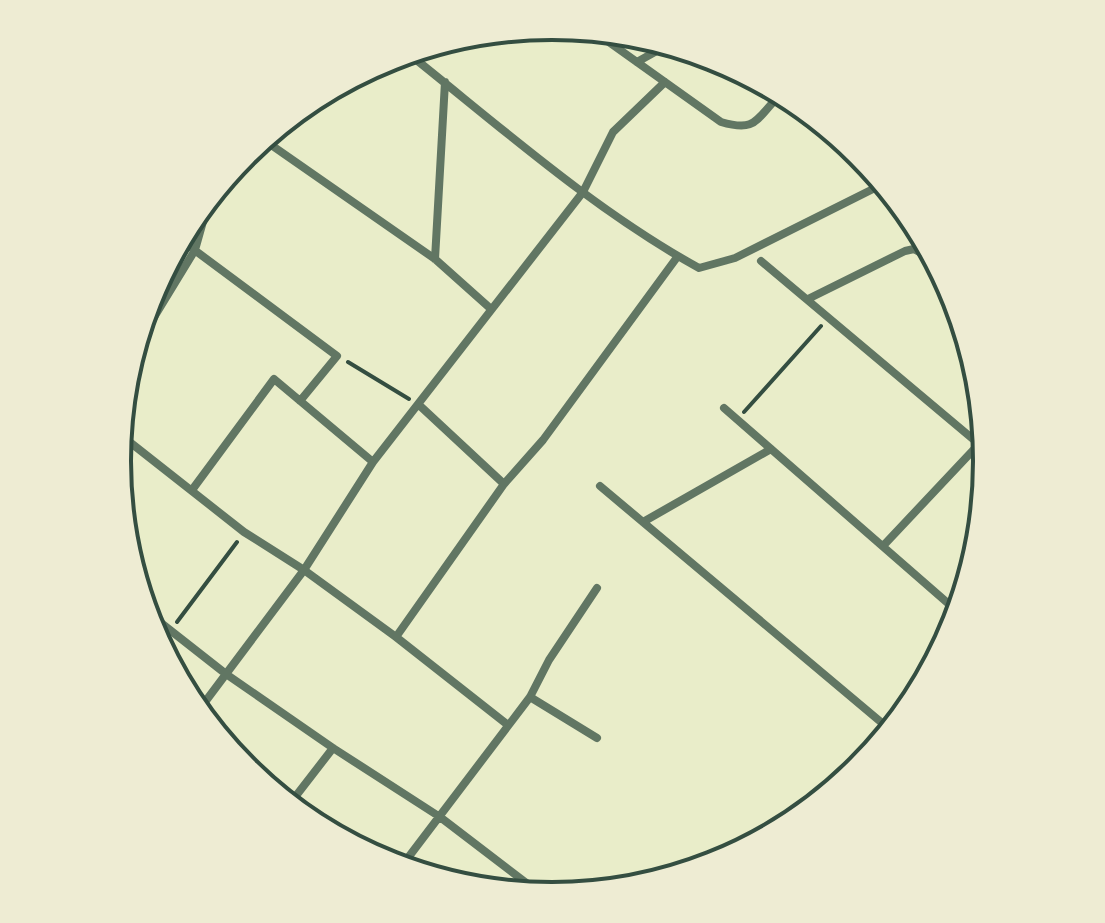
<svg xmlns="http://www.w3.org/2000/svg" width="1105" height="923" viewBox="0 0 1105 923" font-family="'DejaVu Sans',sans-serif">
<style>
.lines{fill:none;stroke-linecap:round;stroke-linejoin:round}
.path{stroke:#344e41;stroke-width:4}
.minor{stroke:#617663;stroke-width:8}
.rim{fill:none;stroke:#344e41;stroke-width:4}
</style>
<rect width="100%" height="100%" fill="#e9edc9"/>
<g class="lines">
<path class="path" d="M348 362 409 399
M744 412 821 326
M177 622 237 542"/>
<path class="minor" d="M599 35 721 122C755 132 755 121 777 98
M409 54C503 129 594 210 699 268L735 258 881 185
M637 62 662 48
M264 140 435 259 491 309
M185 243 337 356 300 401
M435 259 445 82
M761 261 986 450
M808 299 905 251 914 249 930 258
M142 337 195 250 206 211
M418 404 504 484
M724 408 958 612
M122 436 244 532 304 570 396 637 508 725
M600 486 888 728
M192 490 274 379 373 462
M643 522 771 449
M883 546 979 444
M147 612 226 674 333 748 440 817 542 895
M396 637 504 484 543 440 678 256
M530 697 597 738
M202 706 304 570 373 462 583 192 613 132 665 82
M292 801 333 748
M401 867 530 697 549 660 597 588"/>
</g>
<path d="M0 0H1105V923H0ZM131 461a421 421 0 1 1 842 0a421 421 0 1 1-842 0Z" fill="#eeecd3" fill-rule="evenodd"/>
<path class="rim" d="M131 461a421 421 0 1 1 842 0a421 421 0 1 1-842 0Z"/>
</svg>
